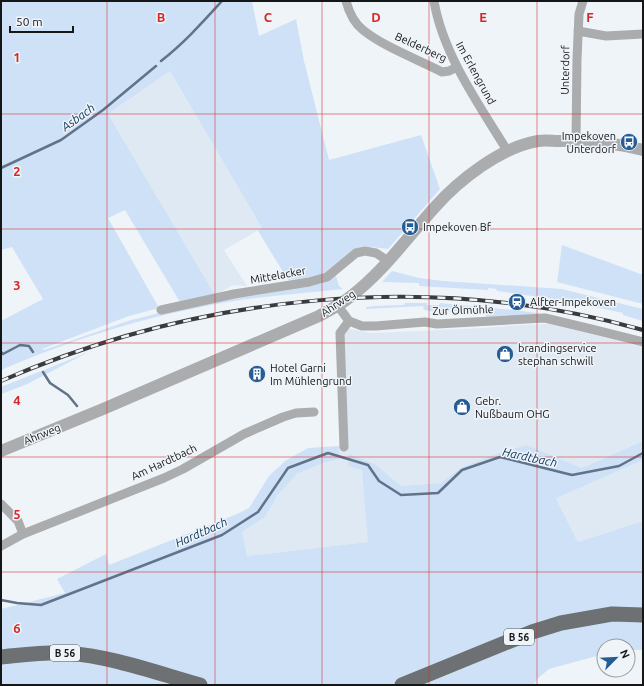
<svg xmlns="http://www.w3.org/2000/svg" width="644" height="686" viewBox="0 0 644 686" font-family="Ubuntu,sans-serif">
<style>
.built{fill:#dfe9f4}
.green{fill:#cee1f6}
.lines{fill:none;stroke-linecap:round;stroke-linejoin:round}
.stream{stroke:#617389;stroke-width:2.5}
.minor{stroke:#aaacae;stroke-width:9}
.tertiary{stroke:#aaacae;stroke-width:12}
.primary{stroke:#6d7174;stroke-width:15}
.rail-casing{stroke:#3a3b3e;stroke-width:4}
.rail{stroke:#eff4f9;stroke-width:2.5;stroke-dasharray:8;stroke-linecap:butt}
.grid{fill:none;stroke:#d62828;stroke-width:1;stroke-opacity:0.55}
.labels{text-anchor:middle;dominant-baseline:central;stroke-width:3;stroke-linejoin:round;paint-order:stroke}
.shield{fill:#eff4f9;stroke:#56595c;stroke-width:1}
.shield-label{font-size:10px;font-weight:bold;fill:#151618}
.street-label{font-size:11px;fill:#151618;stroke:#eff4f9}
.poi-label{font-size:11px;fill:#151618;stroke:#eff4f9;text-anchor:start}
.water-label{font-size:12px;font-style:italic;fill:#0b345b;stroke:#eff4f9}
.grid-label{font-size:13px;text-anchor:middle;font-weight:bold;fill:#d62828;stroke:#eff4f9;stroke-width:3;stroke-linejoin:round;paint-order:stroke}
</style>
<rect width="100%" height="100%" fill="#eff4f9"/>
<path class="built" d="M170 71 262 228 224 250 247 286 233 285 215 295 108 114Z
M550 324 643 347V441L582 468 527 445 460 468 441 483 401 486 375 464 362 470 369 542 247 556 241 532 265 517 277 496 297 474 323 463 340 459 339 446 343 445V328L372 333 483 328 521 325Z
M643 460V521L578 542 556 497Z"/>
<path class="green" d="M1 1H252L259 36 296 19 304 61 329 160 421 135 440 189 388 249 363 246 353 250 326 275 288 280 258 231 262 228 170 71 108 114 215 295 180 302 125 210 108 218 159 308 129 316 42 349 44 350 131 320 180 308 322 283 336 276 339 286 343 289C304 293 266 296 228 302 150 315 73 339 1 370V321L43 299 12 247 1 250Z
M562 245 643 275V304L557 282Z
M392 271 419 278 443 281 562 289 643 309V321L623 315V313L567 301 497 291 496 289 488 288V290L419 286V283L382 282Z
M405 303H427V305H439L440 303 513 310 546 314 486 317 485 310 437 312 424 310 423 306 366 309V307L374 306 404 305Z
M89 352 25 385 1 394V387Z
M643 441V460L556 498 578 542 643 521V650H628V646H604V654L549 669 537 679 534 685H1V609L65 593 57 579 106 554 109 565 237 514 249 508 269 476 285 461 308 448 339 446 340 459 323 463 297 474 277 496 265 517 242 532 247 556 368 542 362 470 348 466 349 454 375 464 401 486 441 483 460 468 499 453 527 445 582 468Z"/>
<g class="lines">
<path class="stream" d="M161 61C184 43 202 23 222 1
M1 168 61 140 103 110 156 66
M1 352 3 354 20 345 29 346 33 352
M43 372 50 383 68 395 77 406
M1 600 17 603 41 605 222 535 258 512 288 468 328 453 368 465 379 481 401 495 438 493 462 470 500 457 572 475 619 466 643 453"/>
<path class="minor" d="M346 1C349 12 354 23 363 30 384 47 417 59 442 72L449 71 457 67
M434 1C443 55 480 106 508 152
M578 31 606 36 643 34
M576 140 577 59 579 14 583 1
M338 306 349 321 362 326H376L425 322 437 324 545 318 591 329 643 342
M161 310 234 294 309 282 327 277 356 253 365 251 376 253 388 261
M344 447 340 333 349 321
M1 504 18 521 23 534
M1 546 23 534 164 478 183 469 244 434 283 417 296 413 314 412"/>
<path class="tertiary" d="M1 451 103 409 319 316C330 310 340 305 350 297 383 272 407 238 435 207 459 180 501 147 538 141 545 140 552 141 559 141 588 140 615 143 643 150"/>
<path class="primary" d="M1 657C22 655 44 652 66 653 111 656 157 673 200 685
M402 685 532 632 561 623 612 614 643 615"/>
<defs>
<path id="rail" d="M1 381C201 294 432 270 643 330"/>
</defs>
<use href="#rail" class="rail-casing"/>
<use href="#rail" class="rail"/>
</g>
<path class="grid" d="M107 1V685M215 1V685M322 1V685M429 1V685M537 1V685M1 114H643M1 229H643M1 343H643M1 457H643M1 572H643"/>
<defs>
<symbol id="bus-disc" viewBox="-11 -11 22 22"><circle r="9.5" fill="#255c94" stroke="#eff4f9"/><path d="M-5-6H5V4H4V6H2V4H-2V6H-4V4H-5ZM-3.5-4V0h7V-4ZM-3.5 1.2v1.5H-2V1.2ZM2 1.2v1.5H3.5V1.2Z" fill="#fff"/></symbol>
<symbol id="station-disc" viewBox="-11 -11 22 22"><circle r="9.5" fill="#255c94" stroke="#eff4f9"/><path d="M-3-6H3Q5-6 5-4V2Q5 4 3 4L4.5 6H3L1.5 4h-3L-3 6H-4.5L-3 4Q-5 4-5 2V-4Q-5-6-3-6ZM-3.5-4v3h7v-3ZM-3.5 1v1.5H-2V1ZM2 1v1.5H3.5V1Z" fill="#fff"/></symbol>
<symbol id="shop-disc" viewBox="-11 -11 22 22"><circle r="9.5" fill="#255c94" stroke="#eff4f9"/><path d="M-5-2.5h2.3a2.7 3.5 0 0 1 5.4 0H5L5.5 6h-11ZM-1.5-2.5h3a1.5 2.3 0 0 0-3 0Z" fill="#fff"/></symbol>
<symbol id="building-disc" viewBox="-11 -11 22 22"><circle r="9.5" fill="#255c94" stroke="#eff4f9"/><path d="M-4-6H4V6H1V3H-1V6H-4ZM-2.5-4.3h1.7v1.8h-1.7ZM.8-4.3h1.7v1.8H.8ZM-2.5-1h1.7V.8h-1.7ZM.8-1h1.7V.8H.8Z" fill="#fff"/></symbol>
</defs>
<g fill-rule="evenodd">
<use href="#bus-disc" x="619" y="132" width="20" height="20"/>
<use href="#bus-disc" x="400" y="217" width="20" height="20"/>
<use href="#station-disc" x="507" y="292" width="20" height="20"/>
<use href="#shop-disc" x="495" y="344" width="20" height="20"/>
<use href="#building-disc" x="247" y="364" width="20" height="20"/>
<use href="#shop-disc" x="452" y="397" width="20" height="20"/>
</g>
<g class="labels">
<g class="shield">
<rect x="504" y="629" width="30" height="16" rx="3"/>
<rect x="50" y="645" width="30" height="16" rx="3"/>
</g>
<g class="shield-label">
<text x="519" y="637">B 56</text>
<text x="65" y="653">B 56</text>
</g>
<g class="street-label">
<text transform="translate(421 47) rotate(25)">Belderberg</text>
<text transform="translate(565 70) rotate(-89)">Unterdorf</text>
<text transform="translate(476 73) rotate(61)">Im Erlengrund</text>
<text transform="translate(278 275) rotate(-10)">Mittelacker</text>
<text transform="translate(338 303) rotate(-33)">Ahrweg</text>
<text transform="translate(463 310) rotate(-2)">Zur Ölmühle</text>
<text transform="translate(42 434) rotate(-22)">Ahrweg</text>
<text transform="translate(164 462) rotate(-25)">Am Hardtbach</text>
</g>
<g class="poi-label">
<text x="616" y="136" text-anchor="end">Impekoven<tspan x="616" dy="13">Unterdorf</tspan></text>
<text x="423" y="227">Impekoven Bf</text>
<text x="530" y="302">Alfter-Impekoven</text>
<text x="518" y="348">brandingservice<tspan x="518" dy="13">stephan schwill</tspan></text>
<text x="270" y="368">Hotel Garni<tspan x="270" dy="13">Im Mühlengrund</tspan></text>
<text x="475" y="401">Gebr.<tspan x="475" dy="13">Nußbaum OHG</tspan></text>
</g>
<g class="water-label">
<text transform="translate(78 117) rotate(-36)">Asbach</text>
<text transform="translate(530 457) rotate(12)">Hardtbach</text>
<text transform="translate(201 532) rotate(-24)">Hardtbach</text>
</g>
</g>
<g class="grid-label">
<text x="161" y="22">B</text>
<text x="268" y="22">C</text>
<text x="376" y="22">D</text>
<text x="483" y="22">E</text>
<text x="590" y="22">F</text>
<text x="17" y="62">1</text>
<text x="17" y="176">2</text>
<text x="17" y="290">3</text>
<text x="17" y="405">4</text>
<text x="17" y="519">5</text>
<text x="17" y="633">6</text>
</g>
<rect width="644" height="686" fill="none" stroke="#151618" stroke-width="4"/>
<g transform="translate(616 658) rotate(66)"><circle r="19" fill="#eff4f9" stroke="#989b9f"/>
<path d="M0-3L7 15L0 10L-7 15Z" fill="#255c94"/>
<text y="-6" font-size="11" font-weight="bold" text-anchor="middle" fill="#151618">N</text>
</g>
<path d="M10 26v6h63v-6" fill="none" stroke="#151618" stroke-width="2"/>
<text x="16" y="26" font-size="12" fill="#151618" stroke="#eff4f9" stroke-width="3" paint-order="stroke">50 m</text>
</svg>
